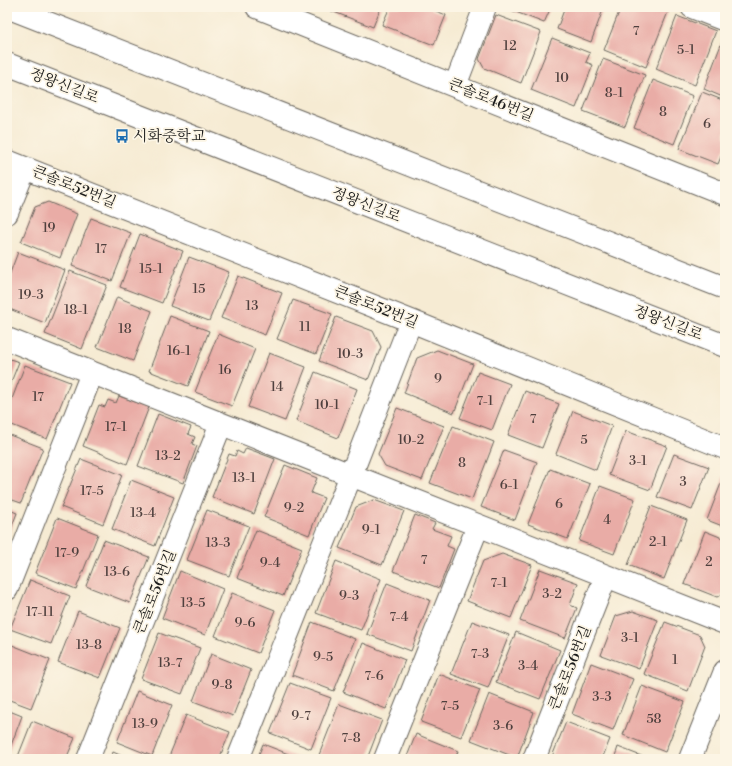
<svg xmlns="http://www.w3.org/2000/svg" width="732" height="766" viewBox="0 0 732 766" font-family="'Libre Bodoni','Noto Serif KR',serif">
<style>
.building{fill:#e9aca6}
.lines{fill:none;stroke-linecap:round;stroke-linejoin:round}
.minor-casing{stroke:#68645c;stroke-width:24}
.minor{stroke:#fff;stroke-width:22}
.labels{text-anchor:middle;dominant-baseline:central;stroke-width:3.5;stroke-linejoin:round;paint-order:stroke}
.number-label{font-size:13px;fill:#4f403e}
.street-label{font-size:15px;fill:#1c1c1c;stroke:#fcf5e5}
.poi-label{font-size:15px;fill:#1c1c1c;stroke:#fcf5e5;text-anchor:start}
</style>
<rect width="100%" height="100%" fill="#fcf5e5"/>
<filter id="ink" filterUnits="userSpaceOnUse"><feTurbulence type="fractalNoise" baseFrequency=".025" numOctaves="2"/><feDisplacementMap in="SourceGraphic" scale="8" xChannelSelector="R" yChannelSelector="G"/><feConvolveMatrix kernelMatrix="1 2 1 2 8 2 1 2 1" color-interpolation-filters="sRGB"/></filter>
<filter id="wash" filterUnits="userSpaceOnUse"><feTurbulence type="fractalNoise" baseFrequency=".012" numOctaves="4" result="noise"/><feDisplacementMap in="SourceGraphic" scale="16" xChannelSelector="R" yChannelSelector="G"/><feGaussianBlur stdDeviation="0.9" result="paint"/><feColorMatrix in="noise" values="0 0 0 0 0 0 0 0 0 0 0 0 0 0 0 0 0 1.4 0 .05"/><feComposite in="paint" operator="in"/></filter>
<g filter="url(#wash)">
<rect width="100%" height="100%" fill="#f6ebd3"/>
<g id="blocks">
<path class="building" d="M326 7H381L373 27 326 9Z
M390 7H432L431 9 446 15 434 45 382 25Z
M503 7H551L544 23Z
M565 7H604L591 42 557 29Z
M621 7H655L668 12 646 67 604 50Z
M496 15 541 32 521 83 484 68 479 59Z
M677 16 716 31 695 85 656 69Z
M725 34V98L704 89Z
M552 38 590 53 586 62 593 65 576 108 531 90Z
M603 59 645 75 625 127 583 111Z
M653 80 693 96 674 144 634 128Z
M702 92 725 101V147L718 164 679 149Z
M48 202 77 214 60 258 21 242 35 207Z
M91 218 131 233 112 281 72 266Z
M140 234 183 251 162 303 120 287Z
M18 252 65 270 45 323 7 308V281Z
M189 257 229 272 209 321 170 306Z
M70 271 107 285 82 349 45 334Z
M238 276 282 293 265 335 221 318Z
M117 297 152 311 133 361 97 347Z
M293 300 332 314 316 354 277 339Z
M170 316 209 331 188 386 149 371Z
M336 317 373 331 381 347 368 380 319 361Z
M218 334 255 349 232 406 195 392Z
M437 350 473 364 454 413 404 393 417 358Z
M269 353 306 367 285 421 248 407Z
M7 358 19 362 7 392Z
M25 365 70 382 47 439 7 423V412Z
M315 372 357 389 338 438 296 421Z
M478 372 510 384 492 430 460 418Z
M525 391 559 404 542 448 508 435Z
M119 396 149 407 127 464 83 446 99 405 105 407 108 400 116 403Z
M397 408 444 426 422 480 385 466 378 454Z
M573 411 612 426 596 470 556 454Z
M158 414 191 427 188 434 195 437 192 444 197 446 183 483 138 466Z
M453 426 494 442 472 499 430 483Z
M626 431 667 446 650 490 609 475Z
M7 434 43 448 21 503 7 498Z
M246 448 275 459 254 514 212 497 229 454 235 456 237 451 243 454Z
M504 450 537 462 515 520 481 507Z
M674 454 709 467 692 510 657 497Z
M81 459 122 475 103 524 61 507Z
M285 465 317 478 311 493 324 498 309 535 264 517Z
M550 469 590 484 568 539 528 524Z
M725 473V527L707 520Z
M131 480 174 497 155 546 112 529Z
M600 486 635 499 614 554 579 541Z
M374 500 404 511 382 565 339 548 356 507Z
M651 506 687 520 664 579 628 565Z
M7 509 17 513 7 539Z
M207 510 249 526 229 576 187 560Z
M415 515 435 523 432 529 451 536 447 546 454 549 439 588 393 571Z
M57 518 98 534 76 589 35 573Z
M256 530 302 548 283 596 237 578Z
M705 531 725 539V593L717 597 684 584Z
M104 540 149 557 130 603 86 586Z
M502 554 532 565 511 618 467 601 483 561Z
M336 561 381 579 361 630 316 613Z
M540 569 578 583 570 605 577 608 565 638 520 621Z
M180 571 223 589 205 635 162 618Z
M30 580 70 596 51 644 10 629Z
M387 583 430 600 411 651 367 634Z
M232 593 275 610 258 653 215 636Z
M78 611 120 628 100 678 58 662Z
M633 611 658 620 639 669 601 655 616 616Z
M472 621 509 635 488 688 451 674Z
M312 622 355 639 334 691 292 675Z
M665 622 700 635 705 646 688 691 644 674Z
M516 632 560 650 540 699 496 682Z
M159 633 200 648 182 694 141 679Z
M7 643 50 660 31 708 7 699Z
M363 643 405 660 386 709 343 692Z
M211 654 251 670 233 716 193 701Z
M591 663 633 679 613 730 572 714Z
M439 674 480 690 461 737 421 722Z
M290 683 331 698 311 749 270 733Z
M642 686 685 702 665 752 623 735Z
M137 691 172 705 152 756 117 742Z
M489 694 534 712 517 758 471 740Z
M339 704 382 720 367 759H329L319 755Z
M7 710 22 716 7 756Z
M186 715 230 732 219 759H168Z
M32 721 75 738 66 759H17Z
M566 722 610 739 602 759H551Z
M416 734 458 751 455 759H406Z
M263 744 301 759H257Z
M618 747 649 759H614Z
M113 752 129 759H110Z"/>
</g>
</g>
<g filter="url(#ink)">
<use href="#blocks" fill-opacity="0" stroke="#68645c" stroke-width="1"/>
<g class="lines">
<defs>
<path id="minor" d="M7 7 725 288
M257 7 725 194
M692 7 725 20
M7 64 725 346
M455 86 485 7
M7 161 411 321 725 448
M7 213 25 168
M7 339 725 623
M7 589 92 373
M88 759 221 424
M238 759 351 475 411 321
M385 759 478 526
M534 759 606 576
M690 759 725 671"/>
</defs>
<use href="#minor" class="minor-casing"/>
<use href="#minor" class="minor"/>
</g>
</g>
<defs>
<symbol id="bus-bare" viewBox="-9 -9 18 18"><path d="M-5-6H5V4H4V6H2V4H-2V6H-4V4H-5ZM-3.5-4V0h7V-4ZM-3.5 1.2v1.5H-2V1.2ZM2 1.2v1.5H3.5V1.2Z" fill="#1f6fb2" stroke="#fcf5e5" stroke-width="2.5" paint-order="stroke"/></symbol>
</defs>
<g fill-rule="evenodd">
<use href="#bus-bare" x="112" y="126" width="20" height="20"/>
</g>
<g class="labels">
<g class="number-label">
<text x="636" y="31">7</text>
<text x="510" y="46">12</text>
<text x="686" y="50">5-1</text>
<text x="562" y="78">10</text>
<text x="614" y="93">8-1</text>
<text x="663" y="112">8</text>
<text x="707" y="124">6</text>
<text x="49" y="228">19</text>
<text x="101" y="249">17</text>
<text x="151" y="269">15-1</text>
<text x="199" y="289">15</text>
<text x="31" y="295">19-3</text>
<text x="252" y="306">13</text>
<text x="76" y="310">18-1</text>
<text x="305" y="327">11</text>
<text x="125" y="329">18</text>
<text x="179" y="351">16-1</text>
<text x="350" y="354">10-3</text>
<text x="225" y="370">16</text>
<text x="438" y="379">9</text>
<text x="277" y="387">14</text>
<text x="38" y="397">17</text>
<text x="485" y="401">7-1</text>
<text x="327" y="405">10-1</text>
<text x="533" y="419">7</text>
<text x="116" y="427">17-1</text>
<text x="411" y="440">10-2</text>
<text x="584" y="440">5</text>
<text x="168" y="456">13-2</text>
<text x="638" y="461">3-1</text>
<text x="462" y="463">8</text>
<text x="244" y="478">13-1</text>
<text x="683" y="482">3</text>
<text x="509" y="485">6-1</text>
<text x="92" y="491">17-5</text>
<text x="559" y="504">6</text>
<text x="294" y="508">9-2</text>
<text x="143" y="513">13-4</text>
<text x="607" y="520">4</text>
<text x="371" y="530">9-1</text>
<text x="658" y="542">2-1</text>
<text x="218" y="543">13-3</text>
<text x="67" y="553">17-9</text>
<text x="424" y="560">7</text>
<text x="709" y="562">2</text>
<text x="270" y="563">9-4</text>
<text x="117" y="572">13-6</text>
<text x="499" y="583">7-1</text>
<text x="552" y="594">3-2</text>
<text x="349" y="596">9-3</text>
<text x="193" y="603">13-5</text>
<text x="40" y="612">17-11</text>
<text x="399" y="617">7-4</text>
<text x="245" y="623">9-6</text>
<text x="630" y="638">3-1</text>
<text x="89" y="645">13-8</text>
<text x="480" y="654">7-3</text>
<text x="323" y="657">9-5</text>
<text x="675" y="660">1</text>
<text x="170" y="663">13-7</text>
<text x="528" y="666">3-4</text>
<text x="374" y="676">7-6</text>
<text x="222" y="685">9-8</text>
<text x="602" y="697">3-3</text>
<text x="450" y="706">7-5</text>
<text x="301" y="716">9-7</text>
<text x="654" y="719">58</text>
<text x="145" y="724">13-9</text>
<text x="503" y="726">3-6</text>
<text x="351" y="738">7-8</text>
</g>
<g class="street-label">
<text transform="translate(64 86) rotate(21)">정왕신길로</text>
<text transform="translate(491 100) rotate(22)">큰솔로46번길</text>
<text transform="translate(74 187) rotate(22)">큰솔로52번길</text>
<text transform="translate(366 205) rotate(21)">정왕신길로</text>
<text transform="translate(376 307) rotate(22)">큰솔로52번길</text>
<text transform="translate(668 323) rotate(21)">정왕신길로</text>
<text transform="translate(155 592) rotate(-68)">큰솔로56번길</text>
<text transform="translate(570 668) rotate(-68)">큰솔로56번길</text>
</g>
<g class="poi-label">
<text x="133" y="136">시화중학교</text>
</g>
</g>
<rect width="732" height="766" fill="none" stroke="#fcf5e5" stroke-width="24"/>
</svg>
